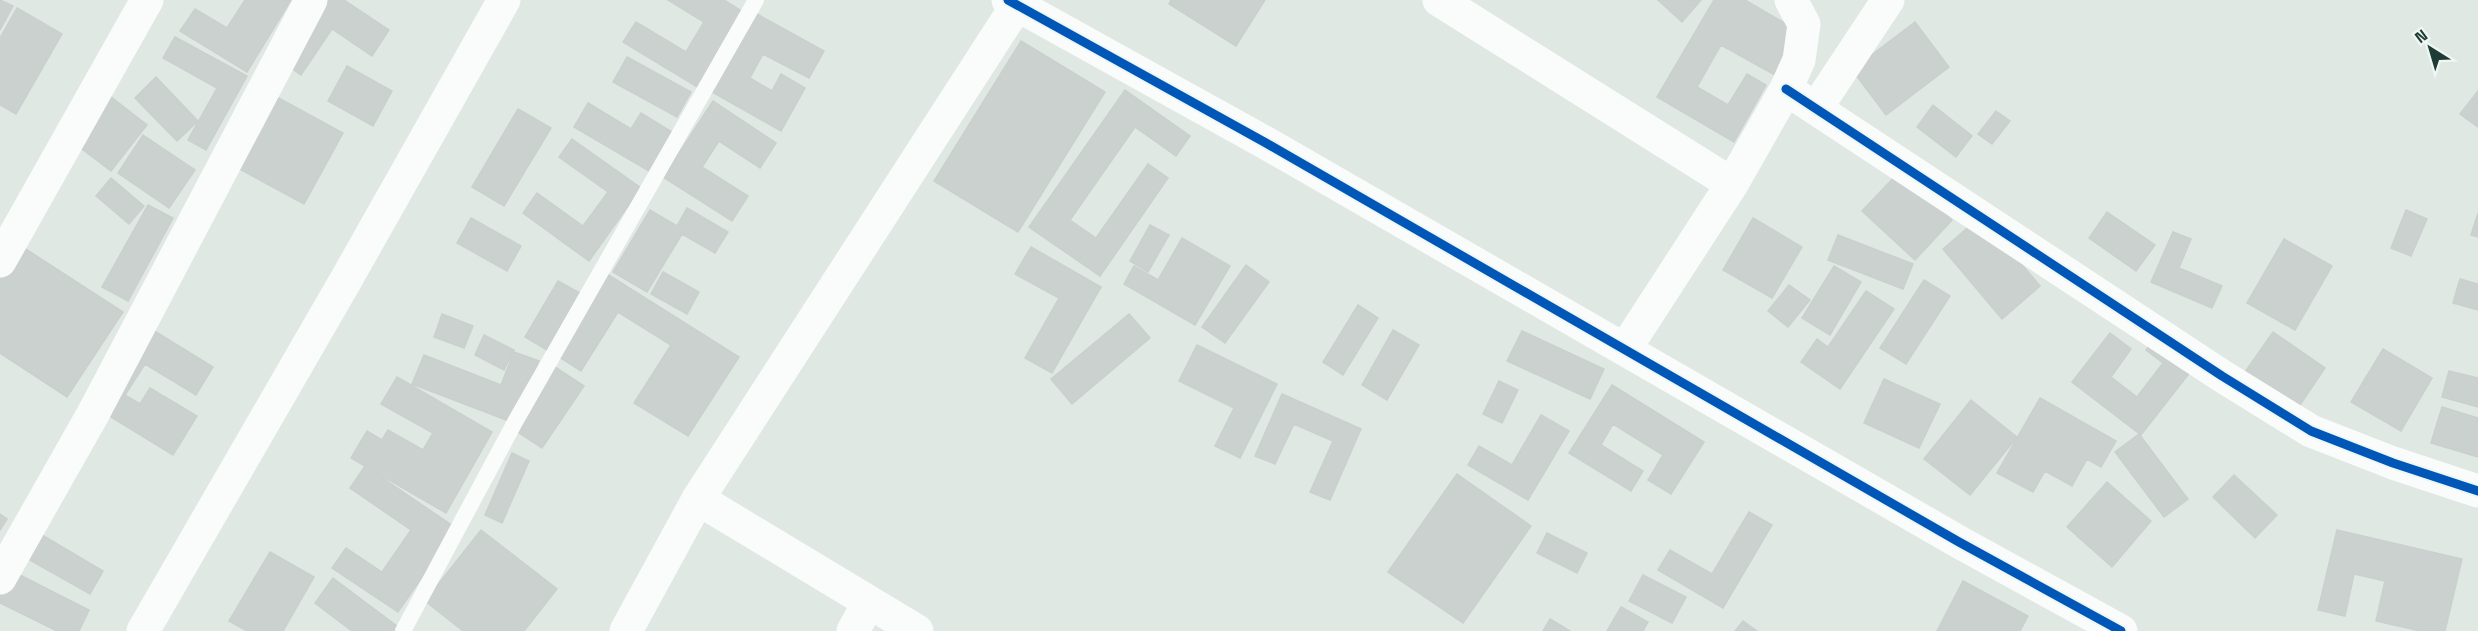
<svg xmlns="http://www.w3.org/2000/svg" width="2478" height="631" viewBox="0 0 2478 631" font-family="'Space Grotesk',sans-serif">
<style>
.building{fill:#cbd1cf;stroke:#c9d0cd;stroke-width:1.5}
.lines{fill:none;stroke-linecap:round;stroke-linejoin:round}
.service{stroke:#fafcfb;stroke-width:16}
.minor{stroke:#fafcfb;stroke-width:33}
.cycleway-casing{stroke:#eef7f3;stroke-width:13}
.cycleway{stroke:#0057b8;stroke-width:9}
</style>
<rect width="100%" height="100%" fill="#e0e8e4"/>
<path class="building" d="M0 0 13 6 0 30Z
M245 0H291L247 72 180 31 195 9 227 28Z
M321 0H344L389 30 372 56 332 29 301 75 280 60Z
M668 0H724L745 13 699 88 623 42 636 22 686 52 704 22Z
M1171 0H1265L1236 46 1169 4Z
M1658 0H1701L1682 22Z
M1714 0H1745L1800 32 1775 75 1721 45 1697 87 1728 105 1747 74 1766 85 1734 142 1657 97Z
M17 8 62 34 16 114 0 105V38Z
M755 13 824 51 809 78 763 54 750 78 772 91 781 74 805 88 781 131 712 92Z
M1915 22 1949 67 1886 115 1852 70Z
M175 37 247 76 206 150 188 140 217 88 163 58Z
M1021 41 1105 92 1018 232 934 181Z
M627 57 691 92 677 117 613 82Z
M347 66 392 91 373 126 328 101Z
M156 77 198 121 177 141 135 98Z
M1125 90 1190 136 1176 156 1135 127 1070 220 1096 238 1148 164 1168 178 1100 276 1029 227Z
M2478 91V127L2460 114Z
M106 93 147 125 111 171 69 139Z
M273 95 343 133 304 204 234 166Z
M713 101 776 143 760 168 719 141 702 167 748 196 732 221 663 177Z
M588 103 631 129 641 113 677 135 654 174 574 127Z
M1933 105 1972 136 1956 157 1917 127Z
M518 109 551 128 504 206 472 187Z
M1996 111 2010 121 1992 144 1978 134Z
M143 135 195 170 169 208 118 173Z
M572 139 641 188 589 261 523 213 537 193 583 226 608 192 559 157Z
M1900 171 1952 220 1915 260 1862 211Z
M111 178 144 206 129 224 96 196Z
M148 205 173 218 128 301 102 287Z
M687 208 728 232 715 253 682 234 647 292 613 272 650 210 677 226Z
M2406 210 2427 219 2411 256 2391 248Z
M2107 212 2155 245 2136 271 2089 238Z
M2478 213V237L2471 235Z
M1981 216 2040 286 2002 319 1943 249Z
M471 218 521 246 507 271 457 243Z
M1753 218 1802 247 1772 298 1723 270Z
M1150 225 1169 235 1148 272 1130 261Z
M2173 232 2191 239 2179 268 2222 286 2212 308 2151 282Z
M1838 235 1913 264 1903 289 1828 260Z
M1182 238 1230 266 1195 325 1124 284 1134 266 1158 280Z
M2284 239 2332 266 2295 330 2247 303Z
M18 244 123 312 67 397 0 353V271Z
M1031 247 1101 287 1052 373 1025 358 1059 298 1015 274Z
M1246 265 1269 282 1225 343 1202 327Z
M1834 266 1861 282 1830 335 1802 318Z
M663 272 699 292 687 314 651 294Z
M607 274 739 357 688 436 634 403 671 345 618 312 581 371 556 355Z
M2460 279 2478 284V310L2453 303Z
M1924 280 1950 296 1906 364 1880 348Z
M558 281 580 293 547 350 525 337Z
M1789 285 1810 300 1788 327 1768 311Z
M1866 291 1894 309 1840 389 1801 362 1817 339 1828 347Z
M1358 305 1378 318 1343 375 1323 362Z
M442 314 473 326 464 348 434 337Z
M1129 314 1150 338 1072 404 1051 379Z
M148 327 213 367 196 395 145 364 125 395 140 404 150 388 197 416 173 455 98 409Z
M1393 330 1419 345 1387 400 1362 385Z
M1522 331 1604 369 1590 399 1507 361Z
M2273 332 2325 368 2298 408 2245 372Z
M2110 333 2131 349 2111 377 2137 397 2163 363 2146 350 2156 336 2195 366 2141 435 2072 382Z
M484 335 514 350 504 370 475 355Z
M1197 345 1277 384 1240 458 1215 446 1234 408 1179 381Z
M2383 349 2432 378 2401 431 2351 402Z
M514 352 539 361 514 423 412 384 424 355 501 385Z
M555 367 584 386 542 448 513 429Z
M2449 371 2478 378V407L2442 397Z
M397 377 492 432 446 513 351 458 367 431 382 440 388 430 423 450 433 433 381 404Z
M1884 379 1940 404 1919 448 1864 423Z
M1499 381 1518 390 1502 423 1483 414Z
M1612 385 1704 442 1671 494 1648 480 1663 455 1613 424 1601 445 1643 471 1631 491 1569 453Z
M1282 394 1361 429 1330 500 1310 492 1333 441 1294 424 1275 464 1255 456Z
M2040 398 2116 441 2101 467 2087 459 2072 486 2045 471 2033 492 1997 473Z
M1971 400 2017 437 1970 495 1924 459Z
M2442 407 2478 418V457L2431 443Z
M1541 415 1569 431 1528 500 1468 465 1479 446 1512 465Z
M2139 434 2188 499 2164 517 2115 452Z
M512 453 529 461 502 523 485 515Z
M365 466 456 528 398 612 332 568 346 548 382 572 411 530 350 488Z
M1457 474 1531 526 1463 623 1388 572Z
M2234 475 2277 515 2255 538 2213 497Z
M2107 482 2151 521 2112 567 2067 527Z
M1749 512 1772 525 1723 608 1658 570 1670 550 1712 574Z
M0 514 7 519 0 530Z
M481 530 557 589 524 631H463L425 601Z
M2337 530 2462 559 2445 631H2420L2376 621 2385 581 2354 574 2345 616 2318 610Z
M1547 533 1587 553 1577 573 1537 553Z
M42 535 103 571 90 594 28 559Z
M270 552 314 577 283 631H247L229 621Z
M10 570 89 610 79 631H57L0 603V589Z
M1643 575 1686 597 1672 623 1629 601Z
M333 578 401 629 399 631H352L315 603Z
M1963 581 2028 616 2020 631H1937Z
M1621 607 1648 622 1643 631H1607Z
M1550 619 1570 631H1543Z
M1743 621 1757 631H1735Z"/>
<g class="lines">
<path class="service" d="M403 631 515 422 756 0"/>
<path class="minor" d="M1008 0 1266 143 1959 542 2121 631
M1439 0 1732 184
M1786 89 2222 376 2311 431 2393 463 2478 491
M1817 107 1888 0
M0 261 147 0
M1625 349 1732 184 1786 89 1799 60 1804 24 1791 0
M698 499 917 631
M0 578 93 414 311 0
M143 631 347 278 504 0
M626 631 698 499 1017 5
M853 631 869 602"/>
<defs>
<path id="cycleway" d="M1008 0 1266 143 1959 542 2121 631
M1786 89 2222 376 2311 431 2393 463 2478 491"/>
</defs>
<use href="#cycleway" class="cycleway-casing"/>
<use href="#cycleway" class="cycleway"/>
</g>
<g transform="translate(2430 48) rotate(323)" stroke="#eef7f3" stroke-width="4.5" paint-order="stroke">
<path d="M0-4.5L10 22L0 15L-10 22Z" fill="#1e3b35"/>
<text y="-9" font-size="16" font-weight="bold" text-anchor="middle" fill="#1e3b35">N</text>
</g>
</svg>
